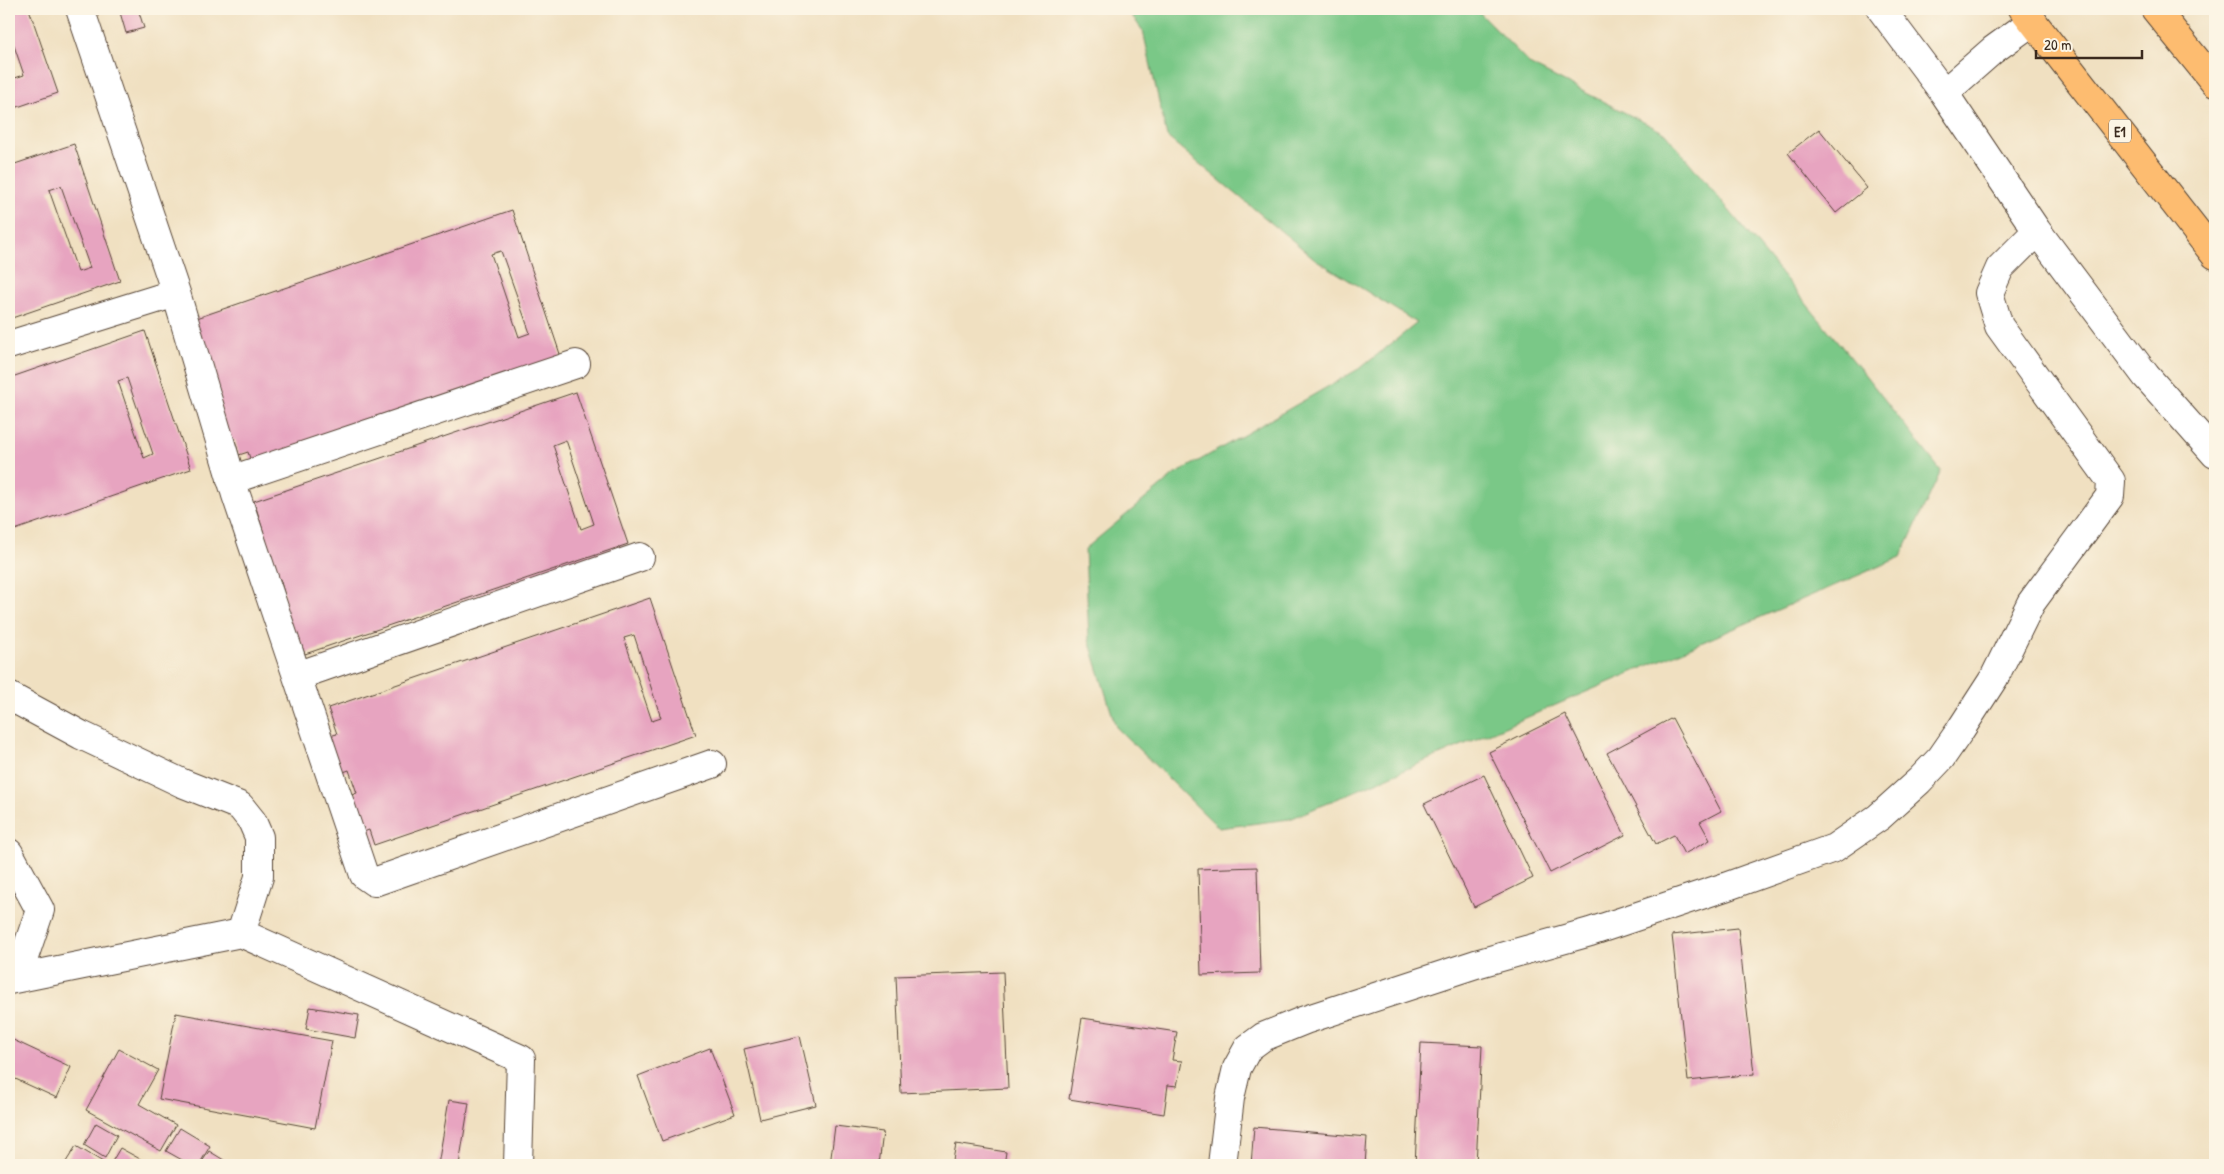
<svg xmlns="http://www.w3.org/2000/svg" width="2224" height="1174" viewBox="0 0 2224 1174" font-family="'Patrick Hand',sans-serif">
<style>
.green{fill:#7ac887;stroke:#5a7952}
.building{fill:#e7a4c0;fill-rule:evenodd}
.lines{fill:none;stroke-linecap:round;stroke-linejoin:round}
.minor-casing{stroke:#564536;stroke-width:30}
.highway-casing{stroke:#564536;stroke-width:30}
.minor{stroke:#fff;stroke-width:28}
.highway{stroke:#fdbc70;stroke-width:28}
.labels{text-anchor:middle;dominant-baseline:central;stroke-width:4;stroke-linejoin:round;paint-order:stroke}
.shield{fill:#fcf5e5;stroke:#75675a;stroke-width:1}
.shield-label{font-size:14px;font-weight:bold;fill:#3b2a1e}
</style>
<rect width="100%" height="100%" fill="#fcf5e5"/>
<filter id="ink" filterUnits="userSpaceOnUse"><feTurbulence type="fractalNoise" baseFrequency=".02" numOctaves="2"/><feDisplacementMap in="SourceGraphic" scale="10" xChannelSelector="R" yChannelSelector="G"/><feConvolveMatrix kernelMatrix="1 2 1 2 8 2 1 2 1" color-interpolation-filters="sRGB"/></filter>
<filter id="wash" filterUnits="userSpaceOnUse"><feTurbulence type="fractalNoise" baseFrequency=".0096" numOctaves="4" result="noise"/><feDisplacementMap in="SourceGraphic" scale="20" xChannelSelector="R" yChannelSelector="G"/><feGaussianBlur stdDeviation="1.12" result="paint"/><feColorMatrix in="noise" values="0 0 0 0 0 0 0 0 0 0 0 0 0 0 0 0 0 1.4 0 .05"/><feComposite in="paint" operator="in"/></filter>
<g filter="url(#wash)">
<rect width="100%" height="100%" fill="#f0e0c1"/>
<path class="green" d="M1127 9H1476L1531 65 1665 133 1862 371 1941 471 1901 557 1290 819 1219 828 1116 727 1089 640 1085 549 1174 475 1362 367 1417 323 1315 259 1167 137 1143 31Z"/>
<g id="blocks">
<path class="building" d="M9 9H29L58 93 9 110V60L15 78 24 75 9 31Z
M119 9H138L144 28 126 33Z
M1819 129 1867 188 1836 213 1788 153Z
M74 144 120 281 9 319V166ZM61 186 90 268 78 272 49 190Z
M512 210 563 363 253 468 248 452 239 455 235 440 224 443 194 319ZM501 251 530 333 519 337 491 254Z
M145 331 191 469 9 532V378ZM127 378 153 454 144 458 118 381Z
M576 392 628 544 305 654 299 639 292 641 278 598 285 596 280 579 272 582 259 543 266 540 254 501ZM566 440 594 524 581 529 553 445Z
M650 598 696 735 374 845 369 830 358 834 346 797 357 793 349 770 338 774 325 737 337 734 328 708ZM634 635 661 718 652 721 624 638Z
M1565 714 1625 835 1550 873 1489 752Z
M1672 718 1721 811 1700 822 1710 840 1684 854 1674 835 1656 844 1607 753Z
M1484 775 1533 878 1474 907 1424 804Z
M1257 867 1260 973 1201 975 1198 869Z
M1738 928 1754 1074 1688 1081 1672 935Z
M1003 972 1008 1088 901 1093 896 976Z
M310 1007 359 1015 355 1038 306 1029Z
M176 1013 332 1041 315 1128 159 1099Z
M1082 1018 1177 1032 1172 1060 1182 1061 1177 1086 1168 1085 1164 1114 1069 1099Z
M800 1036 816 1105 760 1119 744 1049Z
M9 1038 71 1067 57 1098 9 1076Z
M1421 1043 1482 1046 1476 1165H1415Z
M710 1048 735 1114 662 1141 638 1076Z
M119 1049 158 1070 139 1104 176 1125 161 1151 86 1110Z
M449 1100 469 1103 459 1165H438Z
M96 1123 117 1135 105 1158 84 1145Z
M835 1126 883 1132 879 1165H830Z
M1254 1127 1367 1137 1365 1165H1251Z
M180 1128 210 1146 199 1165H191L166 1151Z
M956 1144 1006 1152 1004 1165H952Z
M76 1146 103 1162 101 1165H64Z
M120 1148 151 1165H110Z
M209 1151 232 1165H200Z"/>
</g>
</g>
<g filter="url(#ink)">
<use href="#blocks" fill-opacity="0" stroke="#564536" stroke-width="1"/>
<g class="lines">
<defs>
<path id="minor" d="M80 9 176 293 236 495 364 875 374 882 712 764
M1881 9 1944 93 1993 50 2033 21
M1944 93 2037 231 2146 376 2215 454
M9 345 176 293
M231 480 576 364
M297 676 640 557
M9 696 81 735 182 783 240 806 252 821 259 837V877L241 933
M9 853 40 910 17 978
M9 980 241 933 521 1059 518 1165
M1222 1165 1230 1098 1237 1068 1248 1048 1263 1037 1305 1020 1476 964 1590 932 1725 887 1834 848 1879 817 1919 781 1941 758 1959 732 1994 678 2031 603 2110 496 2111 481 1999 326 1989 293 2000 268 2037 231"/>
<path id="highway" d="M2023 9 2215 255
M2155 9 2215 83"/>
</defs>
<use href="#minor" class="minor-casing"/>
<use href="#highway" class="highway-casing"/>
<use href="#minor" class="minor"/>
<use href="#highway" class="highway"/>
</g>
</g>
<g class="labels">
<rect class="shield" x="2109" y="119.5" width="22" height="23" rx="4"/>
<g class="shield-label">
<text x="2120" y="131">E1</text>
</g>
</g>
<rect width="2224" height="1174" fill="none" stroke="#fcf5e5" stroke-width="30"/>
<path d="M2036 50v8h106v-8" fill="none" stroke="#3b2a1e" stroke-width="2.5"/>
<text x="2044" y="50" font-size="15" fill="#3b2a1e" stroke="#fcf5e5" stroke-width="4" paint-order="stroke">20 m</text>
</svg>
